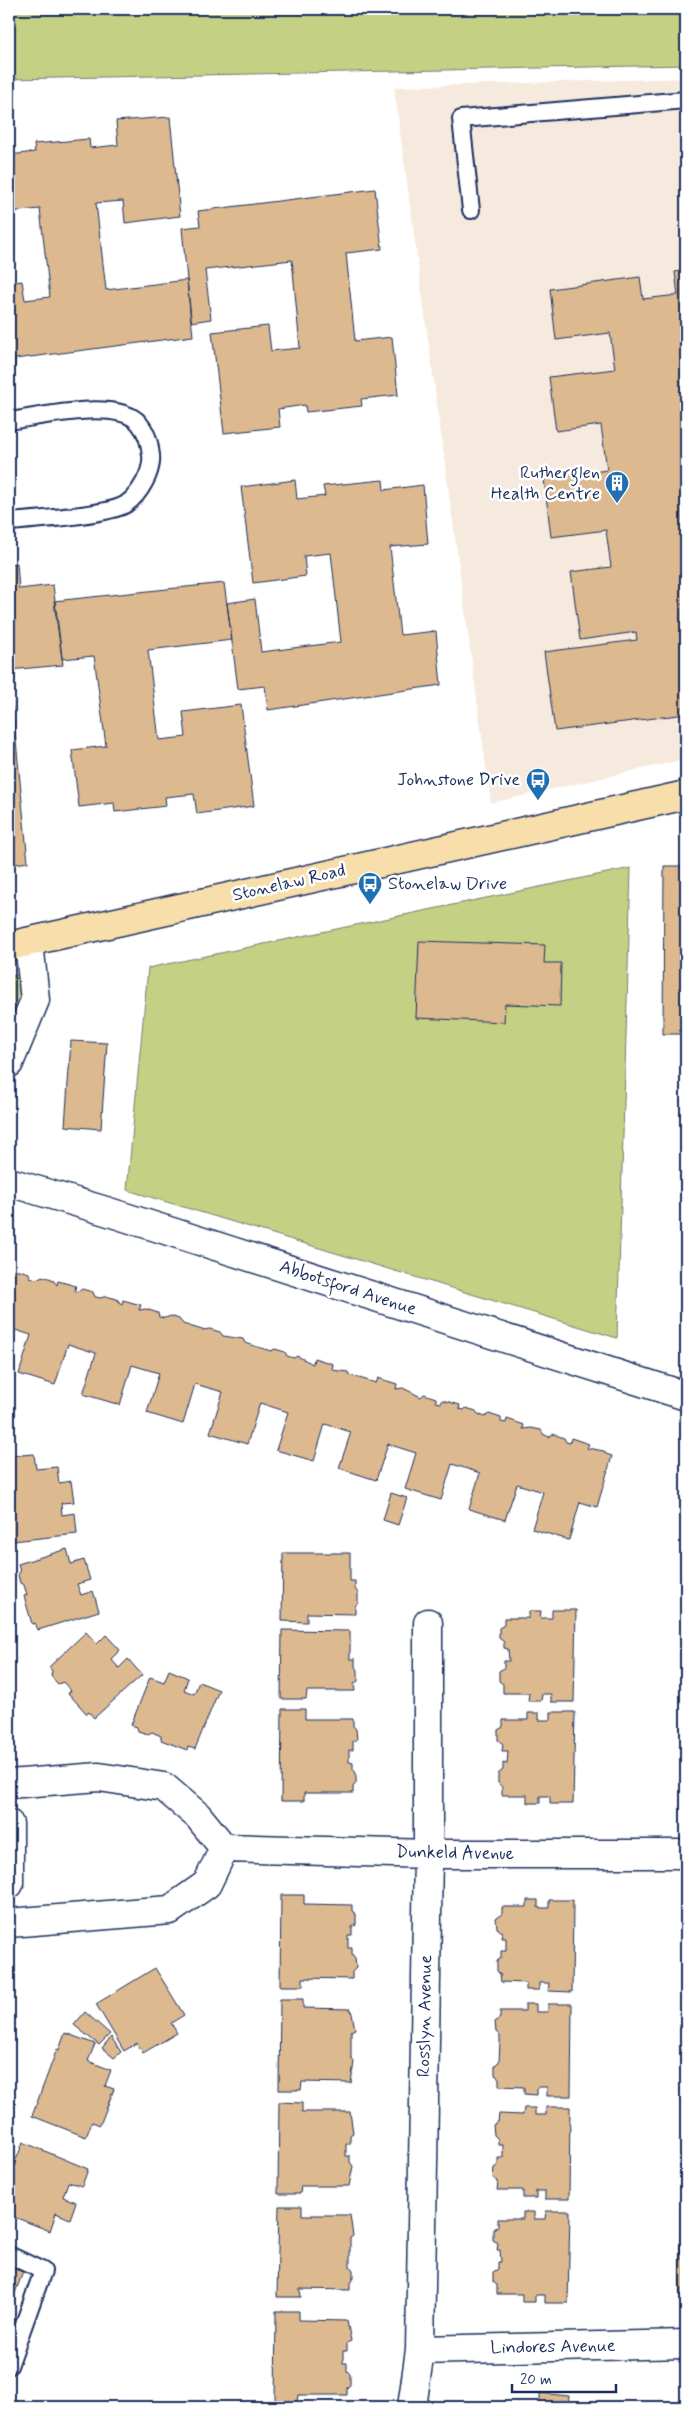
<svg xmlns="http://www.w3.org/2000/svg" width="695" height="2416" viewBox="0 0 695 2416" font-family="Mynerve,sans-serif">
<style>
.built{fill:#f5eadd}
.green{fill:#c4d084;stroke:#708071}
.building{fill:#ddb98f;stroke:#1b2f5e}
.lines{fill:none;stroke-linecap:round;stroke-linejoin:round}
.lane-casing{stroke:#1b2f5e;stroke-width:20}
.street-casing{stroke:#1b2f5e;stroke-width:31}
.primary-casing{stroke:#1b2f5e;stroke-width:31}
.lane{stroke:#fff;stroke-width:16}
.street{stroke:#fff;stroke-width:28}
.primary{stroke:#f8deab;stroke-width:28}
.labels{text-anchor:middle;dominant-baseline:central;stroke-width:5;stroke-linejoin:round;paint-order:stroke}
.poi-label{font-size:18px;fill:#1b2f5e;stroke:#fff;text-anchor:end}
.street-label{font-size:18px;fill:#1b2f5e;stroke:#fff}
</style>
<rect width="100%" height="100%" fill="#fff"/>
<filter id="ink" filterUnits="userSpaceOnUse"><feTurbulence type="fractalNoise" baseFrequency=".02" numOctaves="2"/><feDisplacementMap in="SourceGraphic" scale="10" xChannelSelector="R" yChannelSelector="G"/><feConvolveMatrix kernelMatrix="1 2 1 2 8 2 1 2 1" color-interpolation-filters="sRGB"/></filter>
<g filter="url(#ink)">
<path class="built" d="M686 78V759L491 803 394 87Z"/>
<path class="green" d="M9 9H686V65L9 79Z
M631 868 617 1338 127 1190 148 968Z
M20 974 29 1001 9 1047V977Z"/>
<path class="building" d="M170 117 180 216 125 223 123 201 96 203 106 290 187 280 193 336 15 359V366L9 367V283L22 281 25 300 50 297 40 209 9 212V155L35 152 34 144 89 139 90 148 118 145 116 121Z
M375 189 382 249 346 253 355 341 392 337 398 395 361 399 362 406 306 412 305 405 278 409 280 427 224 433 212 332 268 326 271 351 300 348 292 260 205 270 211 319 191 322 182 228 200 226 198 211Z
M686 270V714L555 731 544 652 637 640 636 632 580 640 571 572 611 567 606 530 551 537 544 479 607 470 601 425 556 431 549 377 615 369 610 333 556 340 550 289 640 277 643 299 678 295 675 272Z
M295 480 297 499 325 496 323 486 383 480 384 490 423 485 428 544 390 547 400 635 436 631 441 685 268 710 265 686 238 689 227 603 255 599 261 652 341 642 331 553 304 556 306 576 253 583 241 487Z
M17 563 19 589 53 585 63 665 9 670 28 862 9 865V564Z
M224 583 232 640 148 650 159 740 186 737 183 712 241 705 254 806 197 814 194 794 165 797 166 806 115 812 114 803 79 807 72 750 106 746 94 656 62 659 54 601Z
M664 866H686V1034H663Z
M419 941 545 945 544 963H561L560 1006 505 1004 504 1022 416 1018Z
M71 1041 107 1043 101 1129 65 1126Z
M9 1270H19L29 1273 30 1277 37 1279 42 1276 52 1279 57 1285 58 1281 76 1286 75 1290 78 1292 82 1289 93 1292 95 1297 101 1298 106 1296 117 1299 122 1305 123 1300 141 1305 139 1310 146 1309 158 1313 159 1317 165 1318 171 1316 179 1319 183 1324 202 1330 210 1329 220 1332 223 1336 243 1339 245 1343 271 1351 275 1349 285 1352 287 1356 294 1358 297 1356 313 1364 314 1358 333 1364 332 1370 348 1372 349 1375 376 1383 378 1378 397 1384 396 1389 403 1388 421 1397 424 1394 436 1398V1402L441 1403 442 1400 460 1405 459 1409 464 1410 466 1408 476 1411 478 1414 485 1417 489 1414 501 1418V1422L506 1423 507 1419 524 1425 523 1429 531 1428 541 1430 543 1434 549 1437 553 1434 564 1438 566 1442 570 1443 571 1438 589 1444 587 1448 604 1451 606 1454 612 1456 597 1507 580 1502 569 1540 532 1529 543 1492 517 1484 505 1520 469 1509 480 1473 452 1464 441 1500 405 1489 416 1453 388 1444 376 1480 339 1468 351 1432 325 1424 314 1461 276 1450 288 1412 260 1403 247 1444 210 1433 223 1392 195 1384 183 1424 147 1413 159 1373 132 1365 120 1405 83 1394 96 1353 68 1344 55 1385 19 1374 31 1335 9 1328Z
M34 1454 36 1469 57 1467 59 1483 71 1481 74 1502 61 1503 62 1515 75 1513 77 1534 13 1541 9 1526V1456Z
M391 1493 407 1498 398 1525 383 1520Z
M67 1549 71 1564 84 1560 90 1580 77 1584 81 1595 93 1591 99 1611 38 1630 35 1623 32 1624 24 1596 27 1595 24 1585 20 1583 18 1575 20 1572 18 1564Z
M283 1553H350V1581H355V1589L358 1593V1603L355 1606V1614L307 1613V1622L282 1621Z
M552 1610H576L574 1702H551V1694H542L541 1701H528L529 1693H503V1684L499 1681V1671L504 1668V1661H509L508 1649 504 1648V1642L499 1638V1628L504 1625V1618H529V1611H541L540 1618H552Z
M282 1630 350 1631V1659H355V1667L358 1671V1681L354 1684 355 1691H307L306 1699H281Z
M86 1632 97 1644 106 1635 120 1650 111 1659 119 1668 128 1659 142 1675 94 1718 89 1712 87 1714 68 1693 71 1691 63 1682 58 1684 51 1676 52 1671 49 1667Z
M169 1670 188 1678 184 1690 194 1694 199 1682 219 1690 195 1749 188 1747 187 1750 161 1740V1736L152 1732 148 1734 138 1731 137 1727 131 1725 150 1677 164 1682Z
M282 1709H305V1719H353V1726L356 1729 357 1740 353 1741V1750H349V1762L353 1763V1769L356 1773V1783L353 1787V1793H304V1801H281Z
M551 1712H575L573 1804H550V1796H540V1803H527V1795H502V1787L498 1783V1774L503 1770V1763L507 1764 508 1751H502L503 1744 498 1740V1730L503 1727V1720H528V1713H539V1720H551Z
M281 1895H304V1904L352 1905V1911L356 1914V1925L352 1927V1935H348V1948H352V1954L355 1958 356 1968 352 1972V1979L303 1978V1986H280Z
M527 1900H538V1908H549V1900H573L572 1992 548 1991 549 1983H539V1990H526V1983L501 1982 500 1974 497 1971V1961L501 1958V1951H506V1938H501L502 1932 497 1928 496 1918 502 1914V1907H527Z
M155 1968 184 2015 171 2023 177 2033 143 2053 137 2043 124 2051 96 2004Z
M280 1999H303V2008L351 2009 355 2029 351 2031V2058L354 2062 351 2083 302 2082 301 2090H279Z
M525 2004H536V2012H548V2004H572L571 2096H547V2087H537V2095L524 2094V2087L499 2086V2078L495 2075V2065L499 2062 500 2042V2036L496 2032 495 2022 500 2018V2011H525Z
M85 2012 110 2034 99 2045 74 2025Z
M65 2033 95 2044 88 2061 111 2070 105 2086 114 2089 100 2125 92 2122 86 2137 32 2116 57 2049 59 2050Z
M111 2037 121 2052 114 2058 102 2048Z
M683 2101H686V2188H681Z
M279 2102 302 2103V2112H350L353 2133 350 2135V2144H346V2156H350V2162L353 2166 349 2186H301L300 2194H278Z
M546 2107H570L569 2199H545V2191H536V2198H523V2190H497L498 2181 493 2178 494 2168 498 2165V2158H503V2145H498V2139L494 2135 493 2125 498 2122 499 2114 523 2115 524 2108H535V2115H546Z
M23 2142 88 2169 82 2186 68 2182 63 2197 76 2202 70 2219 56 2213 50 2231 9 2215V2179L11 2173 9 2168 12 2160 17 2158Z
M279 2206H302V2215H350L353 2236 350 2238V2266L353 2270V2278L350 2283V2290L300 2289 301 2297H277Z
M681 2209H686V2252H680Z
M546 2211H570L568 2303H545V2295H535V2302H522V2294H497V2285L493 2282V2272L498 2269V2262H501L500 2250H497L498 2243 493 2240V2229L498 2226V2219H523V2212H534V2219H545Z
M680 2252H686V2296H680Z
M9 2267 23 2272 9 2309Z
M276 2311H299V2320L347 2321 351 2341 347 2343V2351H343V2363H347V2371L350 2374V2385L347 2388V2395H298L297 2402H275Z
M540 2393 569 2396 568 2407H540Z
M494 2403 538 2407H493Z"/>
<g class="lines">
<defs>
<path id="lane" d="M471 210 461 119 686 100
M9 421C38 417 118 398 139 423 146 431 150 444 151 455 153 472 139 495 126 504 110 515 32 520 9 522
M9 2255 43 2271 9 2366"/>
<path id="street" d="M9 1063 35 1000 29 942
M9 1182 109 1212 686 1396
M9 1784 99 1777 164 1787 198 1816 224 1848 428 1854H686
M9 1824V1884
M9 1923 170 1910 207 1884 224 1848
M420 2350 686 2344
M412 2407 420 2350 428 1854V1623"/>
<path id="primary" d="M9 946 686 795"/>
</defs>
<use href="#lane" class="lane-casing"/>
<use href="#street" class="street-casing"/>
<use href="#primary" class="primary-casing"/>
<use href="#lane" class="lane"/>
<use href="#street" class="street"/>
<use href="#primary" class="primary"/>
</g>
</g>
<defs>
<symbol id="building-pin" viewBox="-11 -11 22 30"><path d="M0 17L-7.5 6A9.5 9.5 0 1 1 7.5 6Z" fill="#1f6fb2" stroke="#fff"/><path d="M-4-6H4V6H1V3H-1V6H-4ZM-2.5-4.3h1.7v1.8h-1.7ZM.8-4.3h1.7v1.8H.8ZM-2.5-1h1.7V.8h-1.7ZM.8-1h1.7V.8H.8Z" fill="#fff"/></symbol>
<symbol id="bus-pin" viewBox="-11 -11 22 30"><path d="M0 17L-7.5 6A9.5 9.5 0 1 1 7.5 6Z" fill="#1f6fb2" stroke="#fff"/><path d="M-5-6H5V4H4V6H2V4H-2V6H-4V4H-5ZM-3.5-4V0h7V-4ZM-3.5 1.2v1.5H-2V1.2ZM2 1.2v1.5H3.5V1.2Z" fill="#fff"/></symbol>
</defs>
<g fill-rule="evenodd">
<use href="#building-pin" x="603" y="469" width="28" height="38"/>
<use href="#bus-pin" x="524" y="766" width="28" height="38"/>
<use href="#bus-pin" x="356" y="870" width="28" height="38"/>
</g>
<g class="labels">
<g class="poi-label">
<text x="600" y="473">Rutherglen<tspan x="600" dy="21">Health Centre</tspan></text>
<text x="520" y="780">Johnstone Drive</text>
<text x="388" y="884" text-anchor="start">Stonelaw Drive</text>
</g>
<g class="street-label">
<text transform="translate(289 883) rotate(-13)">Stonelaw Road</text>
<text transform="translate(348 1288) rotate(18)">Abbotsford Avenue</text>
<text transform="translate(455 1853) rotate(1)">Dunkeld Avenue</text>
<text transform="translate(425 2016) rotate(-89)">Rosslyn Avenue</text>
<text transform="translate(553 2347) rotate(-1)">Lindores Avenue</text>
</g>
</g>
<rect width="695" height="2416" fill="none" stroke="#fff" stroke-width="30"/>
<rect x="15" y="15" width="665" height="2386" fill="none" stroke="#1b2f5e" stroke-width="2" filter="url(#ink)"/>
<path d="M512 2384v8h104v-8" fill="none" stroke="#1b2f5e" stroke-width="2.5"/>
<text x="520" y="2384" font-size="15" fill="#1b2f5e" stroke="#ffffff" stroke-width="4" paint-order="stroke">20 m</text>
</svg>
